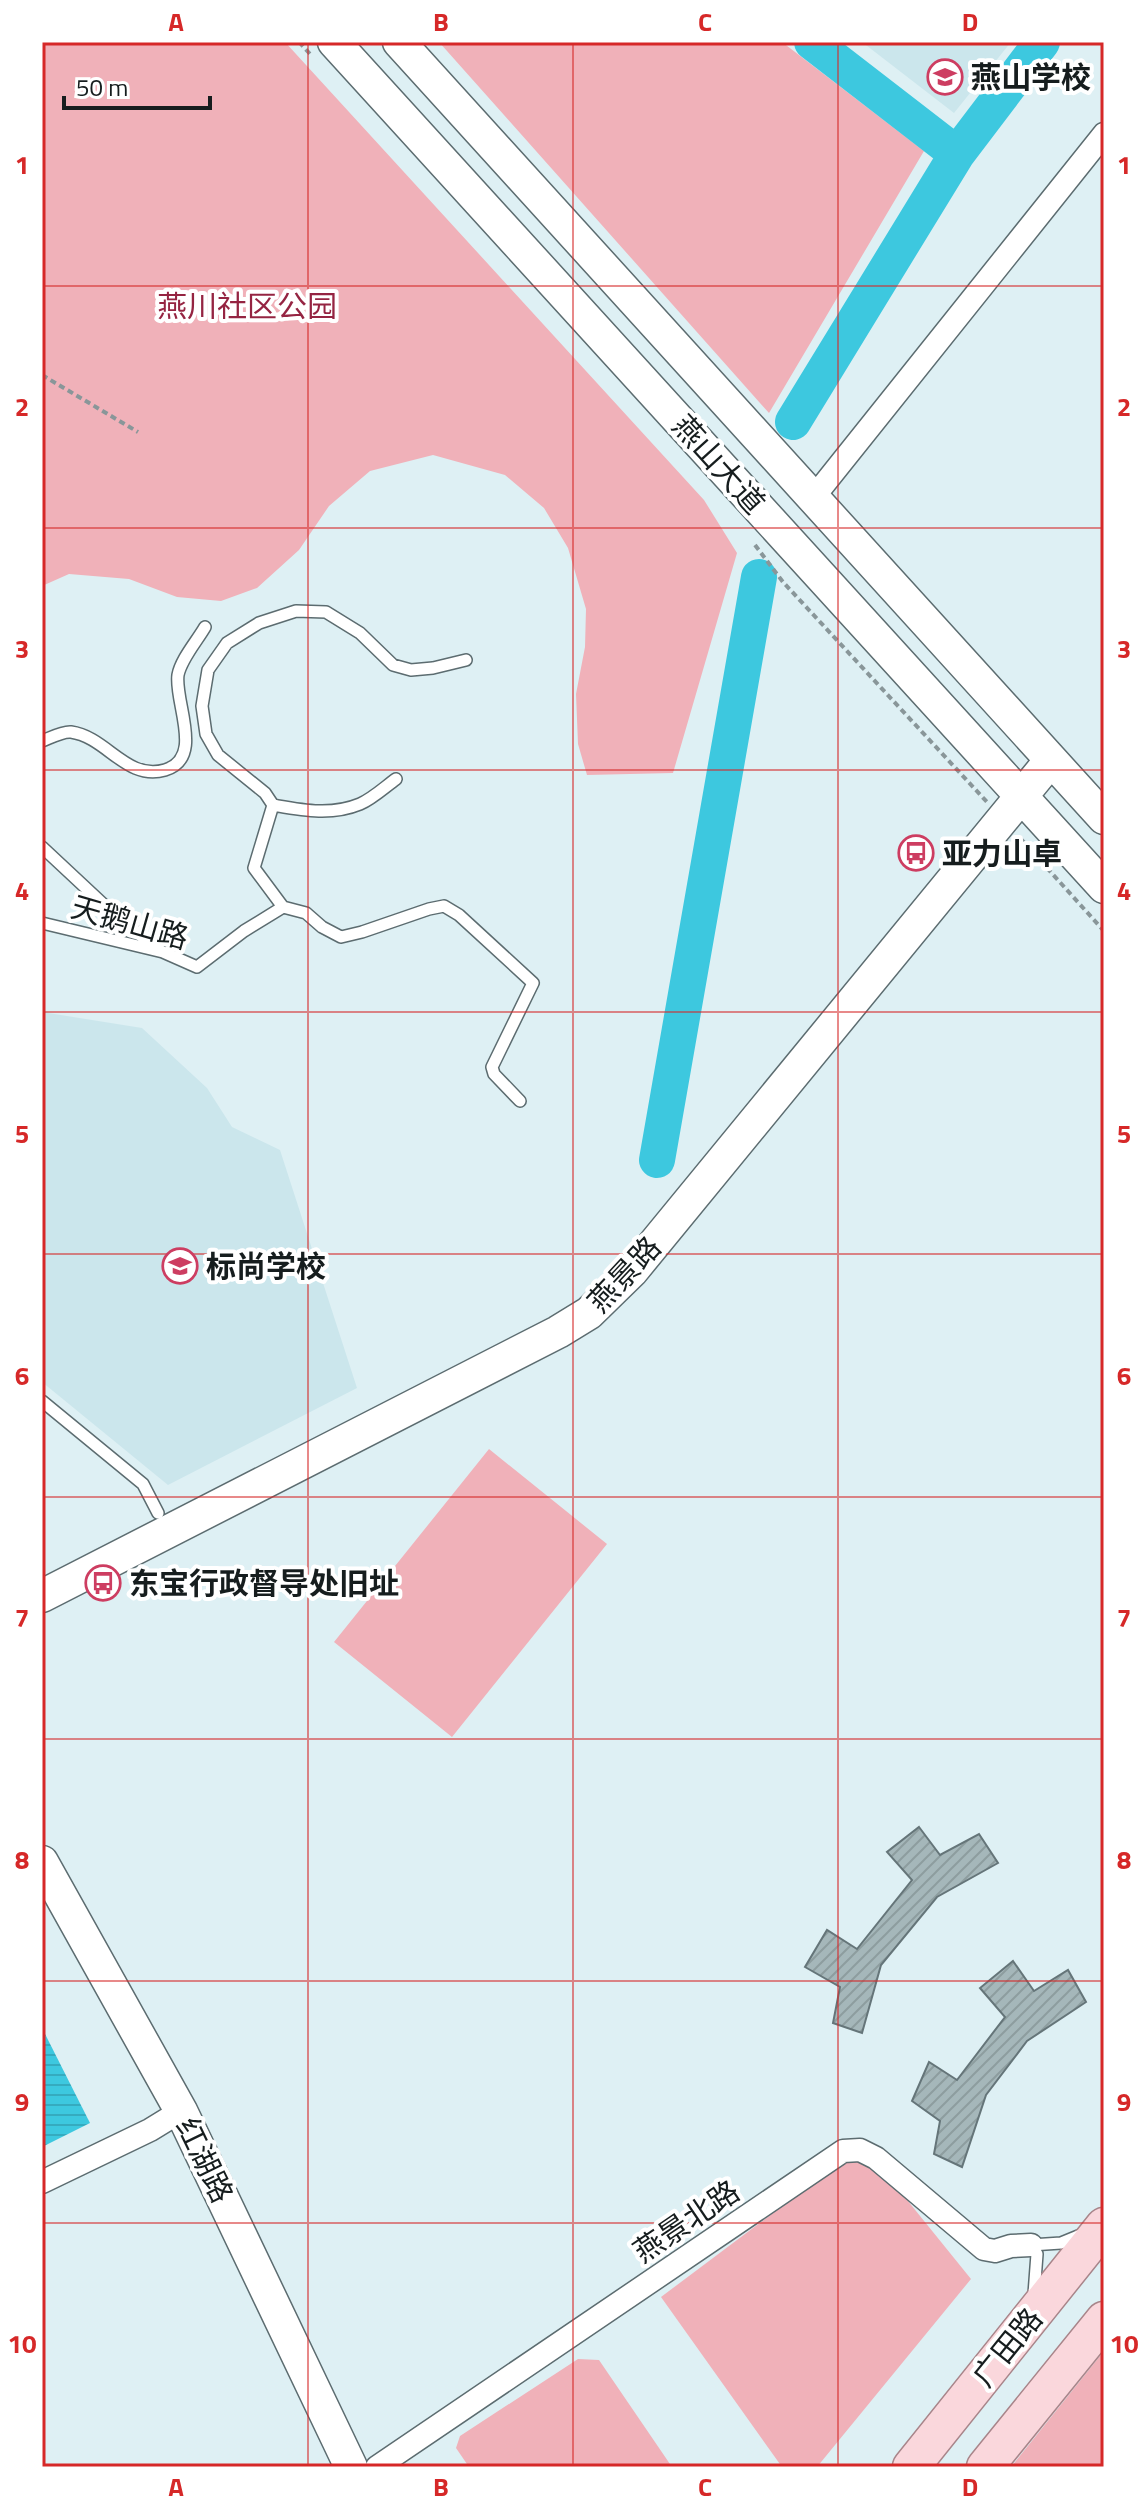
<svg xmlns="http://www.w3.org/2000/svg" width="1146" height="2509" viewBox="0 0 1146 2509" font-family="'Titillium Web','Noto Sans SC',sans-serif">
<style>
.built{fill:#cbe6ec}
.green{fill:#f0b1b9}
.water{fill:url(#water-rules)}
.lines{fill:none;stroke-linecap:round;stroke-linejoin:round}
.river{stroke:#3dc8df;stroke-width:36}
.building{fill:url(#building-hatch);stroke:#657579;stroke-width:2}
.lane-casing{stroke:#5c6c70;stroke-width:14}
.street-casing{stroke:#5c6c70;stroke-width:25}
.secondary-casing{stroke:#5c6c70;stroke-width:35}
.primary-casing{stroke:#a8858a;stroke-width:39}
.path{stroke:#899699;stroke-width:4;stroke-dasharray:6 4;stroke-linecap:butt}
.lane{stroke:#fff;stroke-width:11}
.street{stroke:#fff;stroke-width:22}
.secondary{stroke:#fff;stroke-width:32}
.primary{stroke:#fad7dc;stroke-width:36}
.grid{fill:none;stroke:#d62828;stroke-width:2;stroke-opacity:0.55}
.labels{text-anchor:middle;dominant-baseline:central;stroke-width:8;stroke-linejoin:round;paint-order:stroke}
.poi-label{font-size:30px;font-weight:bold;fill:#161d1e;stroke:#fff;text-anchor:start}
.park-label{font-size:30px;fill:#952442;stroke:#fff}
.street-label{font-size:30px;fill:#161d1e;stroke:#fff}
.neatline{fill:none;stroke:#d62828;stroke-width:3}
.grid-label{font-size:26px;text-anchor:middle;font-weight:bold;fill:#d62828}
</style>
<defs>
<pattern id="water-rules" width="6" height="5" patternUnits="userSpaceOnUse" patternTransform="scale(2)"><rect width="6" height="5" fill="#3dc8df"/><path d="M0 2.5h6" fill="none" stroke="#35abbf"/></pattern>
<pattern id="building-hatch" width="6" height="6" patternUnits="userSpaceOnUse" patternTransform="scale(2)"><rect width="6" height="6" fill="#a5b7ba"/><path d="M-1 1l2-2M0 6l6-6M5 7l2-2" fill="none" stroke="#8d9d9f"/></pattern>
</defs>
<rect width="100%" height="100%" fill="#def0f4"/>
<path class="built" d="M862 42H1011L954 113Z
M42 1012 142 1028 207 1088 232 1127 280 1150 357 1388 168 1485 42 1382Z"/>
<path class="green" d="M42 42H285L704 500 737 553 673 773 587 775 578 744 576 694 585 647 586 609 568 548 544 508 505 475 433 455 370 471 329 506 299 550 257 588 221 601 177 597 129 579 69 574 42 586Z
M439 42H782L924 151 769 413Z
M489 1449 607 1544 452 1737 334 1642Z
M849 2156 878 2164 971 2279 817 2467H782L661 2297Z
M1104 2351V2467H1011Z
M578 2359 599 2360 672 2467H469L456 2448 460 2436Z"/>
<path class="water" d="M42 2028 90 2123 42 2147Z"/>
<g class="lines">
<path class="river" d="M812 42 957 154
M793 422 957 154 1042 42
M657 1160 759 577"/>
</g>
<path class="building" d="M919 1827 940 1855 979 1834 998 1863 937 1897 881 1965 862 2033 833 2023 840 1987 805 1967 827 1930 857 1949 912 1880 887 1852Z
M1013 1961 1034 1991 1068 1970 1086 2002 1027 2041 986 2095 962 2167 934 2154 940 2121 912 2101 929 2062 957 2080 1005 2017 980 1988Z"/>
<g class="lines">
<defs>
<path id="lane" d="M42 741C50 738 63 731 71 732 107 737 126 781 165 770 205 758 174 702 178 675 181 659 197 641 205 627
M273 805C302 810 331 816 360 804 372 799 385 787 396 779
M42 847 118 918 159 949
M283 907 254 868 273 805 265 793 218 755 206 734 202 706 208 670 227 643 259 623 296 611 326 612 360 633 393 665 411 670 433 668 466 660
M42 923 163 952 197 967 244 931 283 907 306 913 322 927 341 937 362 932 429 909 444 906 459 915 533 983 492 1067 494 1074 520 1101
M42 1401 143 1484 158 1513
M1031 2245 1037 2254 1034 2294
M1031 2245 1061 2243 1083 2234"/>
<path id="street" d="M813 498 1104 134
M42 2182 150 2130 181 2111
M377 2467 843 2151 860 2150 876 2158 984 2249 995 2251 1011 2246 1031 2245"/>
<path id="secondary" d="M334 42 1104 887
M399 42 1104 818
M42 1596 558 1332 589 1313 632 1271 1051 760
M42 1862 181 2111 351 2467"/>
<path id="primary" d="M911 2467 1104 2226
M985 2467 1104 2320"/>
</defs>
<use href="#lane" class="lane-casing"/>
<use href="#street" class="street-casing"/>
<use href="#secondary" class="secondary-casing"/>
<use href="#primary" class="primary-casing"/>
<path class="path" d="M299 42 311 55
M42 375 138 432
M755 545 783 582 987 802
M1020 838 1104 931"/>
<use href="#lane" class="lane"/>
<use href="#street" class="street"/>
<use href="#secondary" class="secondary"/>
<use href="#primary" class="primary"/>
</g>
<path class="grid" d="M308 42V2467M573 42V2467M838 42V2467M42 286H1104M42 528H1104M42 770H1104M42 1012H1104M42 1254H1104M42 1497H1104M42 1739H1104M42 1981H1104M42 2223H1104"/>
<defs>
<symbol id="school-ring" viewBox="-11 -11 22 22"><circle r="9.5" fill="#fff" stroke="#cd3d61" stroke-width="1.5"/><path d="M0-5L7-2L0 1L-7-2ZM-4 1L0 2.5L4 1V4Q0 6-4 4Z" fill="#cd3d61"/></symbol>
<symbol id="bus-ring" viewBox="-11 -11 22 22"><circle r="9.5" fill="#fff" stroke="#cd3d61" stroke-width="1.5"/><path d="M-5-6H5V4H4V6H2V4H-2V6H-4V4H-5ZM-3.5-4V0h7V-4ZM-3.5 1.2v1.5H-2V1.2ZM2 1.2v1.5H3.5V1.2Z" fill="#cd3d61"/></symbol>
</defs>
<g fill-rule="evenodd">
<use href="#school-ring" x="925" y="57" width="40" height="40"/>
<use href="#bus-ring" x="896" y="833" width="40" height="40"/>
<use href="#school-ring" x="160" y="1246" width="40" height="40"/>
<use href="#bus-ring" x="83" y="1563" width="40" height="40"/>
</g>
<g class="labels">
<g class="poi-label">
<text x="971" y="77">燕山学校</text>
<text x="942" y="853">亚力山卓</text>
<text x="206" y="1266">标尚学校</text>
<text x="129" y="1583">东宝行政督导处旧址</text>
</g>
<g class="park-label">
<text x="247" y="306">燕川社区公园</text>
</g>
<g class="street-label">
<text transform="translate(719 464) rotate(48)">燕山大道</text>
<text transform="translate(130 922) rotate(16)">天鹅山路</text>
<text transform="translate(624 1274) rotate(-47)">燕景路</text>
<text transform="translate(205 2160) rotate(64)">红湖路</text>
<text transform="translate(686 2221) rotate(-34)">燕景北路</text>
<text transform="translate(1007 2347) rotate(-51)">广田路</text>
</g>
</g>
<rect width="1146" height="2509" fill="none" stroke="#ffffff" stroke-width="88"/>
<path d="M64 96v12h146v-12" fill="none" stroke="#161d1e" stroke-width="4"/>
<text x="76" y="96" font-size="24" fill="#161d1e" stroke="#ffffff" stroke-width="6" paint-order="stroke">50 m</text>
<rect x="44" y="44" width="1058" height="2421" class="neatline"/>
<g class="grid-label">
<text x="176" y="31">A</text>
<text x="441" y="31">B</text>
<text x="705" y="31">C</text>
<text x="970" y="31">D</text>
<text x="22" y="174">1</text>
<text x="1124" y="174">1</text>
<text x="22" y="416">2</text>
<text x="1124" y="416">2</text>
<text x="22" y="658">3</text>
<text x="1124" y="658">3</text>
<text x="22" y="900">4</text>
<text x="1124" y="900">4</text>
<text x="22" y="1143">5</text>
<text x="1124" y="1143">5</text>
<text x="22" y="1385">6</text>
<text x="1124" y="1385">6</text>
<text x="22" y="1627">7</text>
<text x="1124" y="1627">7</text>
<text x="22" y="1869">8</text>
<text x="1124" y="1869">8</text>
<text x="22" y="2111">9</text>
<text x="1124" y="2111">9</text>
<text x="22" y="2353">10</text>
<text x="1124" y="2353">10</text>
<text x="176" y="2496">A</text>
<text x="441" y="2496">B</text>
<text x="705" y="2496">C</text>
<text x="970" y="2496">D</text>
</g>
</svg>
